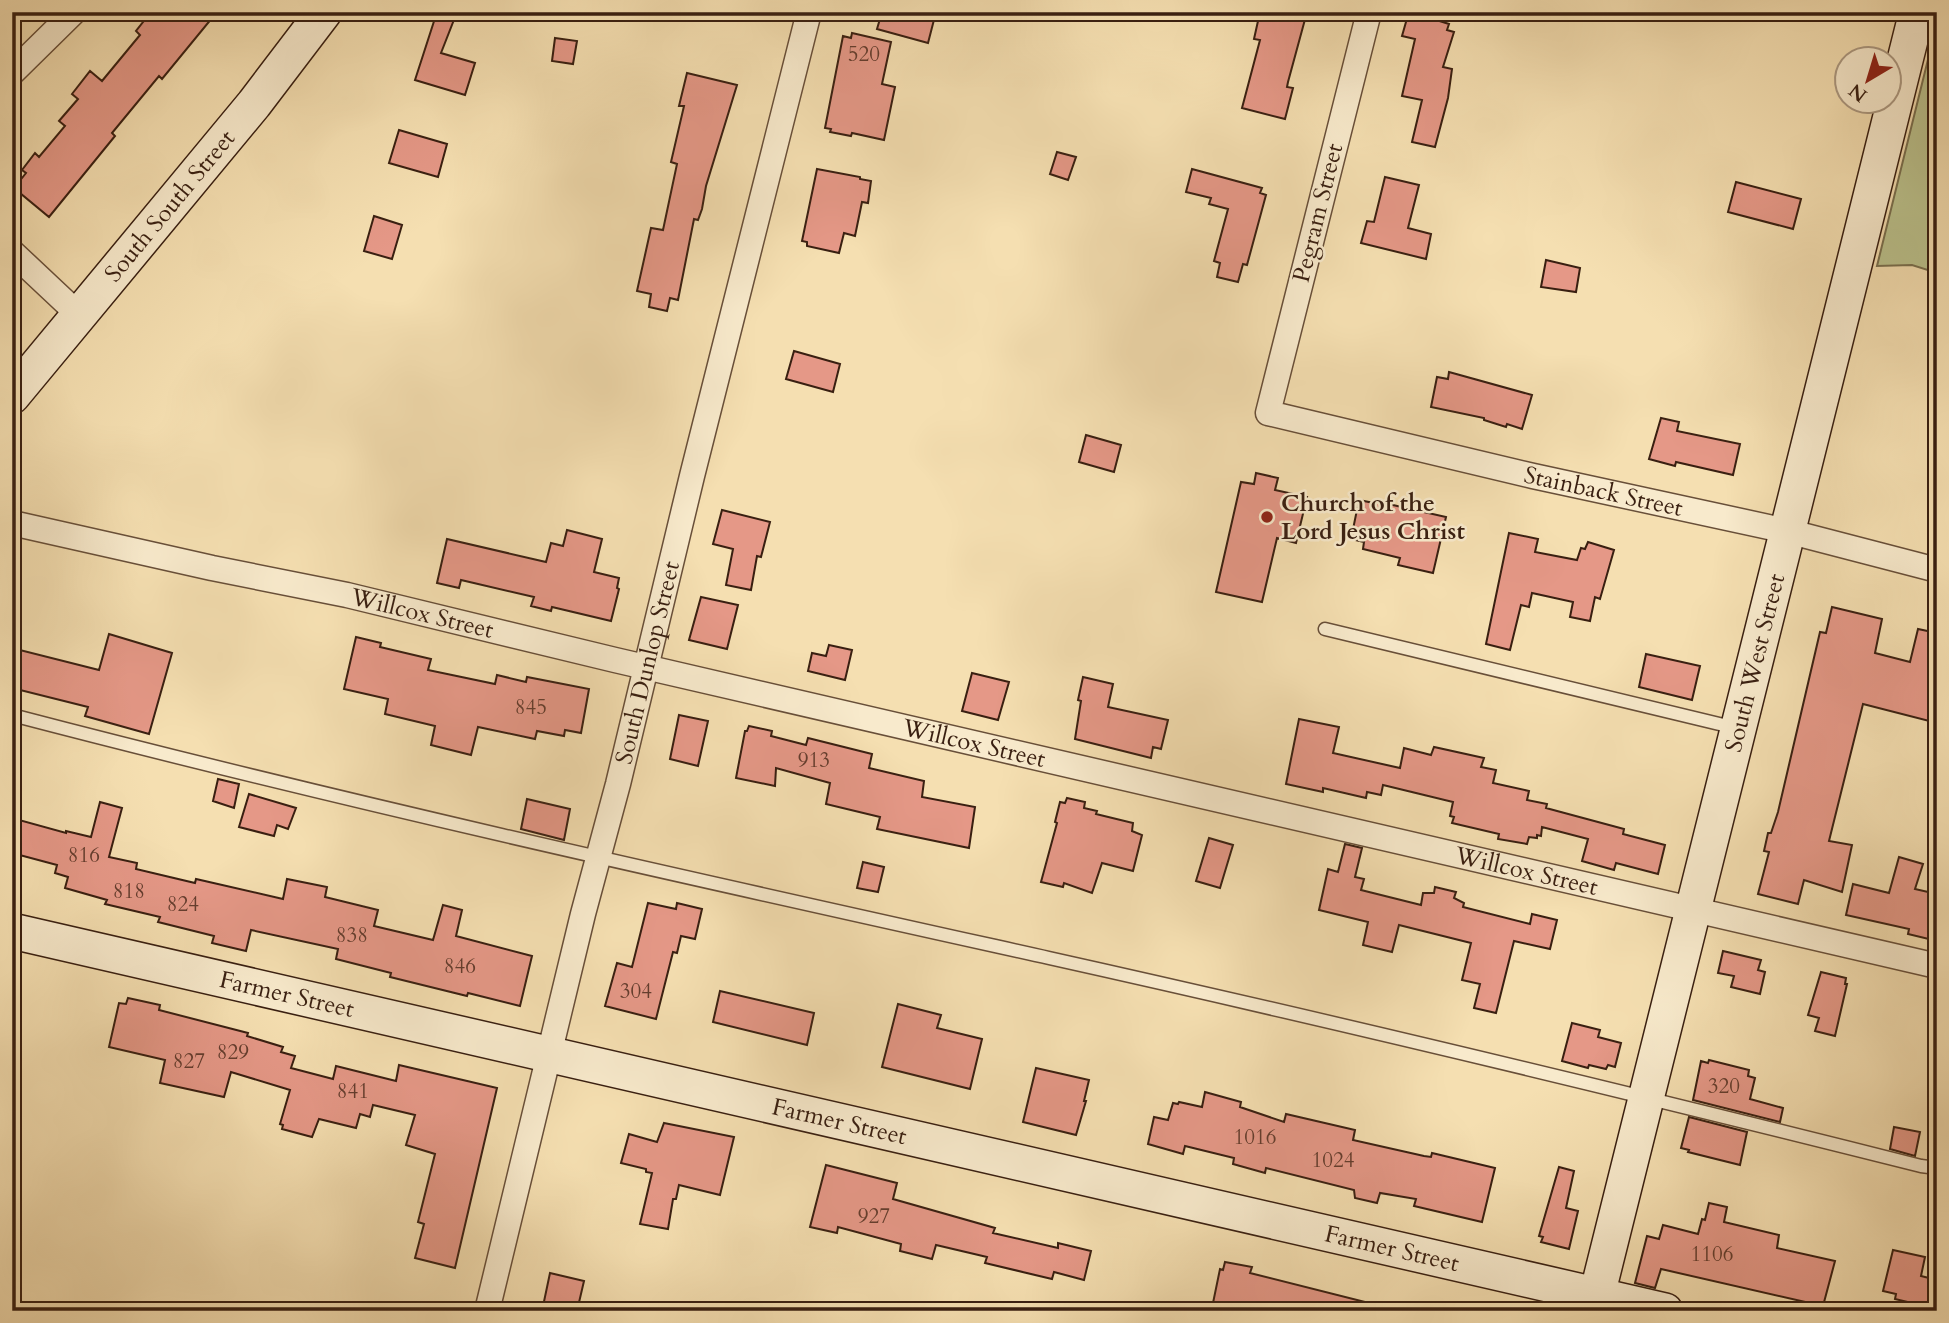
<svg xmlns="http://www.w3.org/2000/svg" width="1949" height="1323" viewBox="0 0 1949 1323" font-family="Cardo,serif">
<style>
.green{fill:#bbc28d;stroke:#7a704f;stroke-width:2}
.building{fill:#e59887;stroke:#391f11;stroke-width:2}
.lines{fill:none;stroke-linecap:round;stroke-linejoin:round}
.lane-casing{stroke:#684f39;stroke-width:15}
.street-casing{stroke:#684f39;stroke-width:27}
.secondary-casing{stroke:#391f11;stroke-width:38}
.lane{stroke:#f8eacc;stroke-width:12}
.street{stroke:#f8eacc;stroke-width:24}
.secondary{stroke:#f8eacc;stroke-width:35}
.poi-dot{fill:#8f2418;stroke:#f8eacc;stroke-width:2.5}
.labels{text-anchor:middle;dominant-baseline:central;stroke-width:5;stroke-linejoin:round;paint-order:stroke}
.number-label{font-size:21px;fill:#643d2e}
.street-label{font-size:24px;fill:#391f11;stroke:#f8eacc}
.poi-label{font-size:24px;font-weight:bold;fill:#391f11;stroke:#f8eacc;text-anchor:start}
</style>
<rect width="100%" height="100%" fill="#f5dfb1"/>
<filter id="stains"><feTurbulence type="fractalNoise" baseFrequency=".00286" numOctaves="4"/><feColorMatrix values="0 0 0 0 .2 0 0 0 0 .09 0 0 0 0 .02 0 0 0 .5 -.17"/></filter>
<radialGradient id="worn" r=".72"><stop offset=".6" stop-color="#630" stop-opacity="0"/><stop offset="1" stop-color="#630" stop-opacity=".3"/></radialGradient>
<path class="green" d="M1937 23V273L1912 265 1877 266Z"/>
<path class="building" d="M151 12H217L162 79 159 76 112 133 115 136 49 217 14 188 26 173 22 170 35 153 39 157 65 126 59 121 78 99 72 94 90 71 102 81 140 35 136 31Z
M437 12H457L441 53 475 63 465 95 415 80Z
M882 12H936L928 43 877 29Z
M1260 12H1307L1288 82 1287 87 1293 88 1285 119 1242 108 1260 40 1254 39Z
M1414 13 1449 24 1447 30 1454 32 1443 67 1452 69 1448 98 1435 147 1412 142 1422 100 1402 96 1415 39 1402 36 1408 15 1413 16Z
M852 33 891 42 882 84 895 87 884 140 852 133 851 136 830 132 831 129 825 128 843 36 851 38Z
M555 38 577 41 573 64 552 61Z
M687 73 737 85 706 186 702 209 698 220 694 219 678 300 670 298 667 311 649 307 651 294 637 291 651 228 663 230 677 164 671 162 684 106H679Z
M399 130 447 144 438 177 389 163Z
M1057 152 1076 157 1068 180 1050 174Z
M817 169 860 177V179L871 181 868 203 862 202 855 236 844 233 839 253 807 246V242L802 241Z
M1192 169 1262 188 1260 193 1266 195 1247 265 1243 264 1238 282 1217 277 1220 263 1214 261 1228 209 1209 204 1211 198 1186 192Z
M1385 177 1419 185 1408 228 1431 234 1426 259 1361 243 1367 221 1374 222Z
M1736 182 1801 199 1793 229 1728 212Z
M374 216 402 225 392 259 364 251Z
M1546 260 1580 268 1576 292 1541 287Z
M794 351 840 364 833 392 786 379Z
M1449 372 1532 395 1522 429 1507 424 1506 427 1484 420V418L1431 407 1437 377 1448 379Z
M1661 418 1679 422 1677 431 1740 444 1733 475 1676 462 1675 466 1649 459Z
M1086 435 1121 445 1114 472 1079 462Z
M1256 473 1278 478 1275 490 1307 497 1296 543 1277 538 1262 602 1216 592 1241 482 1254 484Z
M1359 500 1374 503 1375 501 1446 517 1433 573 1398 565 1400 558 1363 549 1364 542 1351 539Z
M722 510 770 522 761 557 757 556 751 590 726 585 733 549 713 544Z
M567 530 602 539 594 572 619 578 617 588 619 589 611 621 552 607 551 611 531 606 534 597 461 580 459 588 437 583 447 539 546 562 551 543 563 546Z
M1509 533 1538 539 1535 552 1577 560 1581 548 1585 549 1588 542 1614 550 1600 599 1595 597 1590 621 1570 617 1573 602 1532 593 1529 607 1521 605 1510 650 1486 644Z
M701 597 738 605 727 649 689 640Z
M1832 607 1882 619 1875 653 1910 662 1918 629 1937 633V723L1863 704 1829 841 1852 845 1842 892 1804 880 1798 904 1758 894 1769 852 1764 851 1768 833H1771L1778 812 1820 632 1826 633Z
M109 634 172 653 149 734 85 716 88 707 12 688V648L99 670Z
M356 637 381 643 380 647 431 659 428 670 495 684 497 675 526 682 527 677 589 689 581 733 565 730 564 736 537 731 535 739 478 727 471 755 431 745 435 726 385 714 388 699 344 689Z
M829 645 852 650 845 680 808 671 812 653 826 656Z
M1646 654 1700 666 1692 700 1639 687Z
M972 673 1009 682 998 720 962 711Z
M1083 677 1113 684 1108 707 1168 720 1161 749 1153 747 1151 758 1075 739 1081 701 1078 700Z
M679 715 708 721 698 766 670 759Z
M1299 719 1339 727 1333 753 1400 768 1404 748 1431 755 1434 747 1484 758 1481 767 1496 770 1493 783 1529 791 1527 800 1547 804 1546 808 1624 829 1623 834 1665 845 1658 874 1616 863 1614 870 1582 861 1588 839 1542 827 1541 836 1537 835V838L1529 837 1527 844 1498 839 1499 834 1452 823 1454 817 1450 816 1453 802 1383 785 1381 795 1367 792 1366 798 1323 788V792L1286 784Z
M749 726 772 731 771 736 806 745 808 738 872 754 869 768 924 781 922 797 975 807 969 848 877 829 880 817 826 804 830 783 776 768 775 786 736 778 745 731H747Z
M218 779 239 784 234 808 213 801Z
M249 794 296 808 288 829 277 825 274 836 239 827Z
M1067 798 1085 802 1084 808 1097 811 1096 814 1133 823 1132 831 1142 835 1133 871 1102 863 1092 893 1064 883 1063 887 1041 882 1057 823 1055 822 1060 802 1065 803Z
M527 799 570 809 564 840 521 829Z
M100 802 122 808 109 857 137 863 136 869 195 883 196 879 283 899 287 879 327 887 325 897 378 910 374 926 433 940 443 905 462 910 456 936 532 956 520 1006 468 993 467 996 390 977 391 973 336 959 338 949 251 930 246 951 212 943 214 936 158 922 160 917 105 904 107 900 65 888 68 877 55 873 57 865 12 853V818L66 833V831L91 837Z
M1209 838 1233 845 1220 888 1196 881Z
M1345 844 1362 848 1355 877 1364 879 1361 890 1421 905 1423 893H1434L1435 887 1456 892 1454 898 1464 903 1463 907 1530 924 1532 914 1557 920 1550 949 1514 941 1496 1013 1474 1008 1480 984 1462 980 1471 943 1399 925 1392 952 1363 945 1368 922 1319 910 1328 869 1338 872Z
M1899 857 1923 864 1915 889 1937 894V941L1908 934 1909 929 1846 915 1853 884 1889 893Z
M863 862 884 867 878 892 857 888Z
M648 903 676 909 677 903 702 909 695 939 681 936 677 953 673 952 656 1019 605 1006 617 963 632 967Z
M1723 951 1761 960 1758 970 1765 972 1760 994 1731 987 1734 976 1718 973Z
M1821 972 1846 978 1845 984H1847L1835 1036 1815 1031 1819 1018 1808 1015Z
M720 991 814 1013 807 1045 713 1022Z
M128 998 160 1005 159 1010 248 1033 247 1036 283 1047 281 1052 295 1056 291 1068 333 1079 336 1066 396 1081 399 1065 497 1088 455 1268 415 1258 424 1224 418 1222 435 1154 406 1145 415 1115 373 1105 370 1117 360 1114 356 1128 319 1119 312 1137 282 1129 283 1125 280 1124 290 1090 231 1072 224 1097 160 1083 165 1060 109 1047 119 1003 126 1004Z
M898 1004 941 1015 937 1028 982 1039 970 1089 882 1067Z
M1572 1023 1600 1030 1598 1037 1621 1043 1615 1067 1608 1065 1606 1069 1589 1065 1588 1068 1562 1061Z
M1709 1060 1749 1070 1748 1076 1755 1078 1750 1099 1783 1108 1780 1122 1693 1100 1701 1061 1708 1063Z
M1036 1068 1089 1080 1084 1101H1086L1076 1135 1023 1122Z
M1205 1092 1241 1102 1240 1107 1284 1122 1286 1114 1355 1130 1353 1140 1424 1156 1431 1157 1432 1153 1495 1168 1482 1222 1414 1206 1416 1199 1380 1193 1377 1203 1355 1198 1354 1190 1266 1168 1265 1173 1233 1164 1234 1158 1185 1146 1183 1154 1148 1144 1154 1117 1168 1120 1173 1103 1178 1104 1179 1102 1202 1107Z
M1689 1117 1747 1132 1740 1165 1688 1152 1689 1150 1681 1148Z
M664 1123 734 1137 720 1195 679 1185 676 1199H673L668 1229 640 1224 652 1173 646 1172V1169L621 1163 629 1134 657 1142Z
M1894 1127 1920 1132 1915 1156 1890 1149Z
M826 1165 897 1183 893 1199 995 1228 993 1233 1058 1248V1243L1091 1251 1084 1280 1054 1272 1052 1279 985 1263 987 1257 936 1245 932 1259 900 1251 901 1244 838 1227 837 1233 810 1227Z
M1559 1167 1574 1171 1566 1208 1578 1211 1569 1249 1541 1242 1543 1237 1539 1236Z
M1709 1203 1727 1207 1724 1222 1779 1235 1777 1248 1835 1261 1823 1306 1661 1269 1655 1288 1635 1283 1647 1236 1659 1239 1663 1225 1698 1234 1702 1219 1705 1220Z
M1893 1250 1925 1257 1921 1276 1937 1280V1309L1895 1299 1896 1294 1883 1291Z
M1225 1262 1252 1267 1250 1273 1373 1304 1372 1311H1227L1228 1306 1213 1303 1220 1269 1223 1270Z
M550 1273 584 1281 577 1311H542Z"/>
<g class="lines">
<defs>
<path id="lane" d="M1325 629 1736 728
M12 715C356 805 702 881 1049 958 1341 1023 1631 1093 1921 1166L1937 1168"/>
<g id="street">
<path id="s1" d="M1369 12 1268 413 1533 476 1787 531 1937 570"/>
<path d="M12 73 74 12"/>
<path d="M12 252 78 314"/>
<path id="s2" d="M12 523 212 568 347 595 615 660 1937 966"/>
<path id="s3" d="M487 1311 583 914 618 784 692 476 809 12"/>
</g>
<g id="secondary">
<path id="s4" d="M12 396 254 104 324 12"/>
<path id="s5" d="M12 931 1665 1311"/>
<path id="s6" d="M1593 1311 1917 12"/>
</g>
</defs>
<use href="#lane" class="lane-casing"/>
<use href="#street" class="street-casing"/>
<use href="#secondary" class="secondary-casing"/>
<use href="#lane" class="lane"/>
<use href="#street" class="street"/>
<use href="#secondary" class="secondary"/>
</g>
<circle class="poi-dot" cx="1267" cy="517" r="7"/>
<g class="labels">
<g class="number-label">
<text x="864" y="54">520</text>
<text x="531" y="707">845</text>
<text x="814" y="760">913</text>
<text x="84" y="855">816</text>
<text x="129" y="891">818</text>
<text x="183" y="904">824</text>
<text x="352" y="935">838</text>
<text x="460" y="966">846</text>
<text x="636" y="991">304</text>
<text x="233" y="1052">829</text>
<text x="189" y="1061">827</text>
<text x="1724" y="1086">320</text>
<text x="353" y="1091">841</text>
<text x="1255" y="1137">1016</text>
<text x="1333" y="1160">1024</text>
<text x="874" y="1216">927</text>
<text x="1712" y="1254">1106</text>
</g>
<g class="street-label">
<text stroke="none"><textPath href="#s4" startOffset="247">South South Street</textPath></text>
<text transform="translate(1318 213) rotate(-76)">Pegram Street</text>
<text stroke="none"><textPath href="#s1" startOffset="758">Stainback Street</textPath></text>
<text stroke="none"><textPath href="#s2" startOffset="420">Willcox Street</textPath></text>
<text stroke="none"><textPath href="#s3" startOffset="668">South Dunlop Street</textPath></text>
<text stroke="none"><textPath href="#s6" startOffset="668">South West Street</textPath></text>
<text stroke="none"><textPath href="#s2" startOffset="987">Willcox Street</textPath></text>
<text stroke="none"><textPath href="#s2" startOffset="1554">Willcox Street</textPath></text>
<text stroke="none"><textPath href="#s5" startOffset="282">Farmer Street</textPath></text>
<text stroke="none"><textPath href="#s5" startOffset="849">Farmer Street</textPath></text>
<text stroke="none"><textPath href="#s5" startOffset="1416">Farmer Street</textPath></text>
</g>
<g class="poi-label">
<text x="1281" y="503">Church of the<tspan x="1281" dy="28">Lord Jesus Christ</tspan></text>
</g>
</g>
<rect width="1949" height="1323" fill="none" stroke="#f5dfb1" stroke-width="42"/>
<rect x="14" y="14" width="1921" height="1295" fill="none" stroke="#391f11" stroke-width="3.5"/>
<rect x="21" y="21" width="1907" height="1281" fill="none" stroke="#391f11" stroke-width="2"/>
<g transform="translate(1868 80) rotate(218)"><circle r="33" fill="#f8eacc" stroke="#ac9981" stroke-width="2"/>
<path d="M0-5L12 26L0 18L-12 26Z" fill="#8f2418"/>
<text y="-10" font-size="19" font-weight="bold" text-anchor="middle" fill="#391f11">N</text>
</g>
<rect width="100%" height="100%" filter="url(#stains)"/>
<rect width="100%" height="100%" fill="url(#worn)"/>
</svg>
